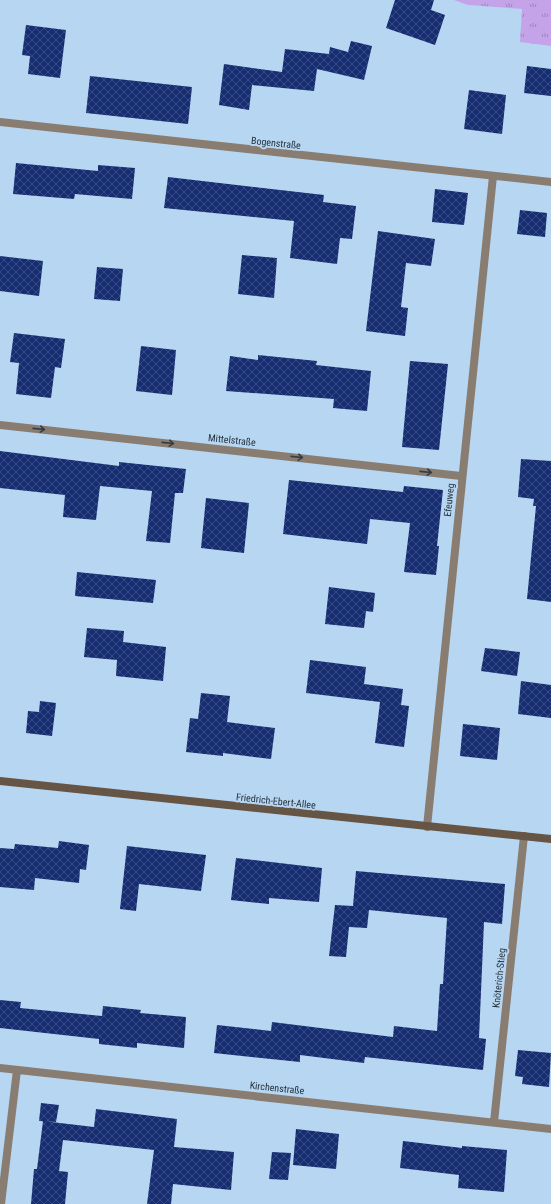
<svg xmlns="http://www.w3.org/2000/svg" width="551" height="1204" viewBox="0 0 551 1204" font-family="'Roboto Condensed',sans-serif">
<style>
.grass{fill:url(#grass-tufts)}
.building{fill:url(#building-cross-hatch)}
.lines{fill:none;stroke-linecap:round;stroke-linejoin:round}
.street{stroke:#897d71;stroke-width:8}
.secondary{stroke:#665444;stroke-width:8}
.oneway{stroke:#343d44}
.labels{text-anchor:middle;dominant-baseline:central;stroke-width:4;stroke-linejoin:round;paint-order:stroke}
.street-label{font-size:10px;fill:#25323c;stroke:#b7d6f2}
</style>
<defs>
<pattern id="grass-tufts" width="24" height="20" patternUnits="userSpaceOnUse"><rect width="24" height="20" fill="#c4a3e9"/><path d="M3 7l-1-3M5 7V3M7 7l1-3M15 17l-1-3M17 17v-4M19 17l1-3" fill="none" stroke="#9f85be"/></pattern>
<pattern id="building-cross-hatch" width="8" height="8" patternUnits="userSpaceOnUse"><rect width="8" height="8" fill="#162d71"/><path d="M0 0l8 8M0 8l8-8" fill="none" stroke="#384b82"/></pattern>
</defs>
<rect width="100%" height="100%" fill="#b7d6f2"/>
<path class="grass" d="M454 0H551V46L520 42 522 9 468 5Z"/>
<path class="building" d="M395 0H434L431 10 445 15 435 45 386 28Z
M26 25 66 30 60 78 28 74 30 56 22 55Z
M351 41 372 46 364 80 317 69 314 91 252 85 249 110 219 105 224 64 282 72 285 49 329 54 330 47 348 52Z
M527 66 551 69V96L524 93Z
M90 76 192 87 188 124 86 113Z
M469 90 506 95 502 134 464 129Z
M16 163 98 171V165L135 168 132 199 75 194 74 199 13 194Z
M168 177 324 195 323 202 356 206 352 239 340 238 337 264 290 258 294 221 164 208Z
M435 189 468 193 464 225 432 222Z
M520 210 547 213 545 237 517 234Z
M378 231 435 239 431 266 406 263 401 307 408 308 405 336 366 331Z
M242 255 277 258 274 298 238 294Z
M0 256 43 261 39 296 0 291Z
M97 267 123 269 120 301 94 299Z
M14 333 65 339 61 368 55 367 51 398 16 394 19 363 10 362Z
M141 346 176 350 172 395 136 391Z
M258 355 317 361 316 365 371 371 367 411 333 408 334 399 226 391 230 356 258 360Z
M410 361 448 364 439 450 402 447Z
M0 451 119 466V462L186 469 183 493H175L170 543 146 541 152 491 100 486 96 520 63 517 65 495 0 488Z
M521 459 551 461V602L527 599 536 506H533L534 499 518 497Z
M289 480 403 492 404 486 443 490 437 546H439L436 575 404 572 410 523 370 519 367 544 283 534Z
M206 498 249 503 244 553 201 548Z
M77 572 156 580 153 603 75 596Z
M329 587 375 593 373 612 366 611 364 628 325 624Z
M87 628 124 631 123 642 166 647 163 681 116 676 117 660 84 657Z
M485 648 520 652 517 676 481 671Z
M310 660 366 667 364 684 403 689 401 705 409 706 404 747 375 743 380 702 306 693Z
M521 681 551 685V718L518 714Z
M201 693 230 696 227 722 275 728 271 759 223 753V756L186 752 190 718 198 719Z
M40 701 56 703 52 736 26 733 28 711 39 712Z
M463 724 500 728 497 760 460 756Z
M59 841 89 845 86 870 80 869 79 883 35 878 34 890 0 887V848L14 849 15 844 58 848Z
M127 846 206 855 201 891 139 884 136 911 120 909Z
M236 858 322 868 319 902 269 898V904L231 900Z
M356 871 505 884 502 924 484 922 479 1038 486 1039 483 1070 365 1057 364 1063 300 1055V1062L214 1053 217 1025 271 1031 272 1022 393 1037 394 1026 437 1031 440 984H443L447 918 369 910 367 928 349 927 346 957 329 956 335 905 353 906Z
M0 1000 21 1002 20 1008 102 1016 103 1006 141 1010 140 1013 186 1017 184 1048 137 1043V1048L99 1044V1039L0 1028Z
M518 1050 551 1053 549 1087 522 1084 523 1077 515 1076Z
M41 1103 59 1105 56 1122 39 1121Z
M96 1109 177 1119 174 1147 234 1152 231 1190 173 1184 171 1204H147L154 1150 63 1140 59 1171 68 1172 65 1204H31L34 1169H37L43 1121 94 1127Z
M296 1129 339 1134 336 1169 293 1165Z
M403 1141 462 1148V1146L507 1150 504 1192 458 1188 459 1175 400 1168Z
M272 1152 291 1153 288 1180 269 1179Z"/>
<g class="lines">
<path class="street" d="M0 122 551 182
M0 425 461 476
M427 827 493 176
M0 1068 551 1129
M494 1122 524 836
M1 1204 17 1070"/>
<path class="secondary" d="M0 781 551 839"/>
</g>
<defs><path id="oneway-shaft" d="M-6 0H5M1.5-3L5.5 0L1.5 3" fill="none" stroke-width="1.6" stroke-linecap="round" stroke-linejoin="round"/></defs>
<g class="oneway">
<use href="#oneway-shaft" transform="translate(39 429) rotate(6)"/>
<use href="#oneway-shaft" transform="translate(168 443) rotate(6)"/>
<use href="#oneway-shaft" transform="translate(297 457) rotate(6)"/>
<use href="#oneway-shaft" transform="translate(426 472) rotate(6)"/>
</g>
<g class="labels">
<g class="street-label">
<text transform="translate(276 143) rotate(6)">Bogenstraße</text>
<text transform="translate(232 440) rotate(6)">Mittelstraße</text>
<text transform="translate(449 500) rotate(-84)">Efeuweg</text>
<text transform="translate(276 801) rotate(6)">Friedrich-Ebert-Allee</text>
<text transform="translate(499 978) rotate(-84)">Knöterich-Stieg</text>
<text transform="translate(277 1088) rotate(6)">Kirchenstraße</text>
</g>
</g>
</svg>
